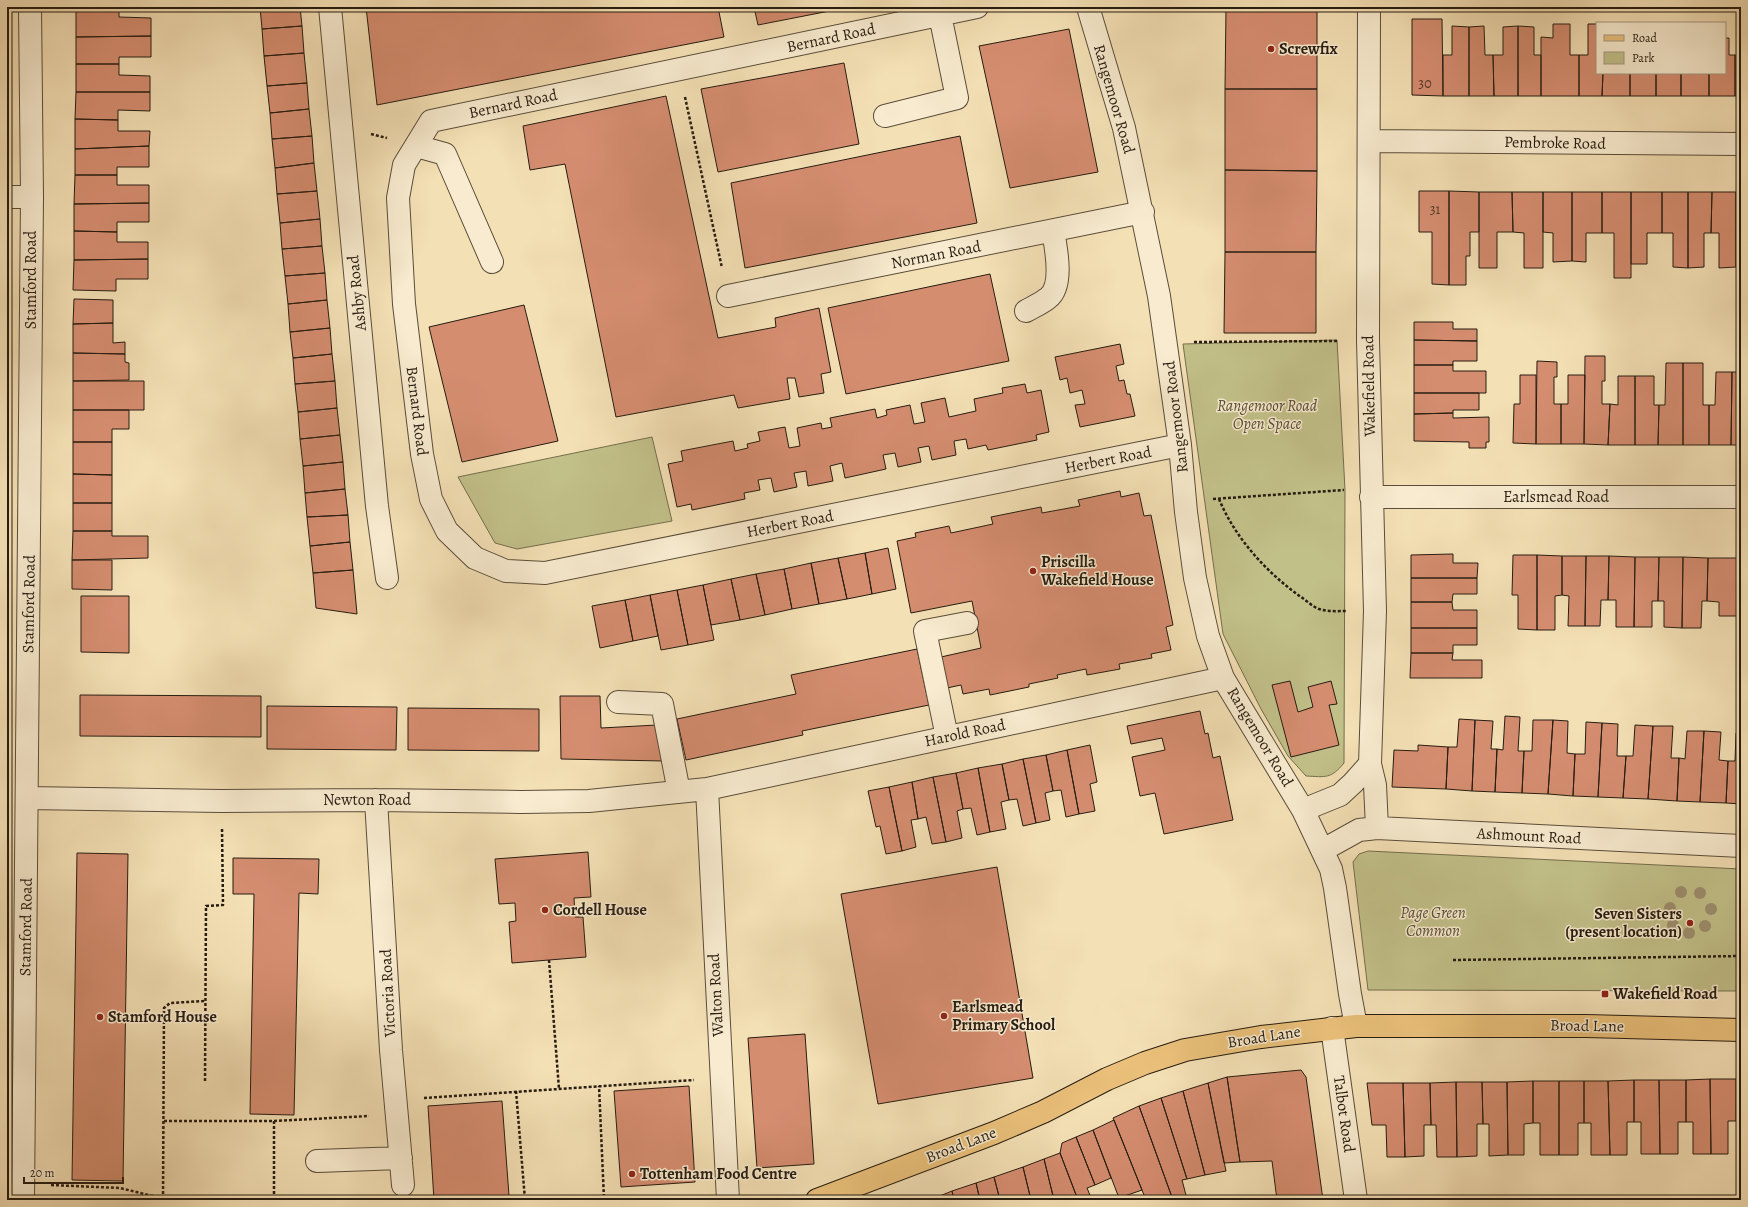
<svg xmlns="http://www.w3.org/2000/svg" width="1748" height="1207" viewBox="0 0 1748 1207" font-family="Alegreya,serif">
<style>
.green{fill:#c2c089;stroke:#746e4d}
.building{fill:#d58d70;stroke:#261c11}
.lines{fill:none;stroke-linecap:round;stroke-linejoin:round}
.minor-casing{stroke:#5a4d3a;stroke-width:24}
.major-casing{stroke:#261c11;stroke-width:24}
.path{stroke:#261c11;stroke-width:2.5;stroke-dasharray:3 2;stroke-linecap:butt}
.minor{stroke:#f8ebcf;stroke-width:22}
.major{stroke:#eac07a;stroke-width:22}
.tree{fill:#9d8f6f}
.poi-dot{fill:#8f2418;stroke:#f8ebcf;stroke-width:1.5}
.labels{text-anchor:middle;dominant-baseline:central;stroke-width:3;stroke-linejoin:round;paint-order:stroke}
.number-label{font-size:14px;fill:#523829}
.street-label{font-size:16px;fill:#261c11;stroke:#f8ebcf}
.poi-label{font-size:16px;font-weight:bold;fill:#261c11;stroke:#f8ebcf;text-anchor:start}
.park-label{font-size:16px;font-style:italic;fill:#554d35;stroke:#f8ebcf}
</style>
<rect width="100%" height="100%" fill="#f4e0b5"/>
<filter id="stains"><feTurbulence type="fractalNoise" baseFrequency=".005" numOctaves="4"/><feColorMatrix values="0 0 0 0 .2 0 0 0 0 .09 0 0 0 0 .02 0 0 0 .5 -.17"/></filter>
<radialGradient id="worn" r=".72"><stop offset=".6" stop-color="#630" stop-opacity="0"/><stop offset="1" stop-color="#630" stop-opacity=".3"/></radialGradient>
<path class="green" d="M1337 340 1345 490 1344 763C1331 779 1326 777 1306 776L1288 756 1261 709 1223 634 1183 344Z
M652 437 672 521 517 549 495 543 458 477Z
M1368 851 1741 869V991L1368 990 1353 862 1359 854Z"/>
<path class="building" d="M260 7H300L302 26 262 29Z
M366 7H718L724 37 377 105Z
M754 7H850L758 25Z
M1226 7H1317V8H1226Z
M1226 8H1317V89H1225Z
M76 10 119 11V17L151 18V36L76 37Z
M1412 19H1442L1443 96 1412 95Z
M1553 24H1570V55H1579V96H1541V37L1553 38Z
M1588 24H1597V73H1603L1602 96H1579V55H1588Z
M302 26 304 53 264 56 262 29Z
M1452 26 1469 27V96H1443V55H1452Z
M1484 26 1485 55H1493L1494 96H1469V27Z
M1518 26 1534 27V55H1541V96H1518Z
M1518 26V96H1494L1493 55H1503V27Z
M1069 29 1098 172 1010 188 979 46Z
M151 36V57H119V64H76V37Z
M1725 38H1729V55H1735V96H1709V73H1725Z
M304 53 307 83 267 86 264 56Z
M1735 55H1741V96H1735Z
M844 63 859 144 718 172 701 89Z
M76 64H119V75L150 76V92H76Z
M1603 73H1630V96H1602Z
M1630 73H1656V96H1630Z
M1656 73H1681V96H1656Z
M1681 73H1709V96H1681Z
M307 83 309 109 270 113 267 86Z
M1225 89H1317V171L1225 170Z
M76 92H150V111L118 110V120L75 119Z
M666 96 718 338 776 327 775 318 819 308 831 372 821 374 824 393 799 397 795 378H787L790 399 738 408 734 395 616 417 565 164 530 170 523 126Z
M309 109 312 136 272 139 270 113Z
M75 119 118 120V131H150L149 146 75 149Z
M312 136 314 163 275 168 272 139Z
M960 136 977 223 745 268 731 183Z
M149 146V167H117V175H75V149Z
M314 163 317 191 277 194 275 168Z
M1225 170 1317 171 1316 252H1225Z
M75 175H117V185H149V203L74 204Z
M317 191 320 219 280 223 277 194Z
M1419 191H1449V285L1432 284V232H1419Z
M1449 191 1479 192V232H1470V256H1466V285H1449Z
M1479 192H1512L1513 232H1497V268H1479Z
M1512 192H1543V268H1524V233L1513 232Z
M1543 192H1572V261L1553 262V233L1543 232Z
M1572 192H1602V233H1586V262L1572 261Z
M1602 192H1631V278H1614V233H1602Z
M1631 192H1662V233H1647V264H1631Z
M1662 192H1688V268L1673 267V233H1662Z
M1688 192H1712L1711 233H1704V267L1688 268Z
M1712 192H1736V267L1719 268V233H1711Z
M1736 192H1741V268L1736 267Z
M149 203V222H117V232L74 231V204Z
M320 219 322 246 282 249 280 223Z
M74 231 117 232V242H148V259L74 260Z
M322 246 325 273 285 276 282 249Z
M1225 252H1316V333H1224Z
M148 259V279H116V291L73 290 74 260Z
M325 273 327 300 288 304 285 276Z
M990 274 1009 361 846 394 828 308Z
M74 299 113 300V323L73 324Z
M327 300 330 328 290 332 288 304Z
M524 305 558 441 462 462 429 327Z
M1414 322H1453V329H1477V341L1414 340Z
M113 323V343L125 342V354L73 353V324Z
M330 328 332 354 293 358 290 332Z
M1414 340 1477 341V361H1453V365H1414Z
M1120 344 1124 364 1116 366 1119 381 1124 380 1127 394H1130L1135 416 1080 427 1075 405 1085 404 1082 390 1070 393 1067 378 1060 380 1055 357Z
M73 353 125 354V362L129 363V380L73 381Z
M332 354 335 381 295 384 293 358Z
M1585 356H1605V381H1602V404H1610L1608 445 1584 444Z
M1537 361 1557 362V377H1554V404H1561V444H1536Z
M1666 363H1683V445H1658L1659 405H1665Z
M1683 363H1703V405H1709V445H1683Z
M1414 365H1453V371H1486V393H1414Z
M1716 372H1732L1731 445H1709V405H1715Z
M1732 372H1741V445H1731Z
M1520 375H1536V444L1513 443 1514 404H1520Z
M1568 375H1585L1584 444H1561V404H1568Z
M1618 376H1635V445H1608L1610 404 1618 405Z
M1635 376H1654V405H1659L1658 445H1635Z
M73 381H144V410H73Z
M335 381 337 408 298 412 295 384Z
M1025 384 1027 393 1041 390 1049 432 1036 435 1037 440 988 450 986 445 968 449 966 439 954 441 956 455 932 460 929 446 918 448 921 462 898 467 895 453 883 455 886 469 845 478 842 463 830 466 833 481 808 486 806 471 794 473 797 487 774 492 771 478 758 480 760 490 744 493 745 499 692 510 691 504 677 507 668 464 683 461 681 451 733 441 735 451 748 448 747 444 760 441 758 432 785 427 789 448 800 446 797 428 821 423 822 429 832 427 830 418 875 409 877 418 887 415 886 410 910 405 914 424 925 422 921 403 945 398 949 417 976 411 974 399 1003 393 1002 388Z
M1414 393H1479V410H1453V413L1414 414Z
M337 408 340 435 300 439 298 412Z
M73 410H129V429H112V442H73Z
M1453 413V418L1489 417V442H1486V448H1469V442L1414 441V414Z
M340 435 343 462 303 466 300 439Z
M73 442H112V475L73 474Z
M343 462 345 489 305 493 303 466Z
M73 474 112 475V503H73Z
M345 489 348 515 307 517 305 493Z
M1120 491 1121 497 1139 493 1144 516 1151 515 1173 625 1166 627 1171 650 1151 654 1152 658 1119 664 1120 669 1087 675 1086 669 1057 675 1058 678 1029 684V687L990 695 989 689 963 694 961 685 947 688 941 657 981 648 972 601 911 613 897 541 916 537 915 533 949 526 951 533 993 524 991 517 1041 507 1042 513 1080 506 1078 500Z
M73 503H112V531H73Z
M348 515 350 542 310 546 307 517Z
M73 531H112V536H148V558L72 560Z
M350 542 353 570 313 573 310 546Z
M888 548 896 589 872 594 865 553Z
M865 553 872 594 847 599 838 558Z
M1453 554V563H1478L1477 578H1411V555Z
M1513 555H1537V630L1518 629V595H1512Z
M1537 555 1562 556V595L1555 596V630H1537Z
M1562 556H1586L1585 626H1568L1569 596 1562 595Z
M1586 556H1609L1608 600H1601L1600 626H1585Z
M1609 556 1635 557 1634 627H1616V600H1608Z
M1635 557H1659L1658 601H1652V627H1634Z
M1659 557H1683L1682 628 1664 627V601H1658Z
M1683 557 1708 558 1707 601H1702L1701 628H1682Z
M838 558 847 599 819 604 811 563Z
M1708 558H1741V616H1719V602L1707 601Z
M72 560H112V590L72 589Z
M811 563 819 604 792 609 784 569Z
M784 569 792 609 765 615 756 574Z
M353 570 357 614 316 608 313 573Z
M756 574 765 615 740 620 731 579Z
M1411 578H1477V594H1453L1452 602H1411Z
M731 579 740 620 711 625 703 585Z
M703 585 714 640 688 645 677 590Z
M677 590 688 645 661 650 650 595Z
M650 595 658 636 633 641 625 600Z
M81 596H129V653L81 652Z
M625 600 633 641 600 648 592 606Z
M1411 602H1452L1453 610H1477V628H1411Z
M1411 628H1477V645H1453V653H1411Z
M917 649 929 705 802 731 803 735 686 760 677 719 796 694 791 675Z
M1411 653H1453L1452 660H1482V678H1410Z
M1290 681 1298 712 1313 707 1308 687 1331 681 1337 704 1329 705 1339 745 1291 757 1272 685Z
M80 695 261 696V737L80 736Z
M560 696H600L601 728 657 725 664 761 561 759Z
M267 706 397 707 396 750 267 749Z
M408 708 539 709V751L408 750Z
M1200 711 1205 734 1208 733 1213 758 1220 756 1233 820 1164 834 1155 793 1140 796 1132 757 1165 750 1162 738 1131 744 1127 726Z
M1505 716 1520 717 1518 751H1524L1522 793 1495 792 1497 749 1503 750Z
M1459 719 1475 720 1472 791 1446 789 1448 747H1457Z
M1475 720 1493 721 1491 749H1497L1495 792 1472 791Z
M1533 720H1553L1548 794 1522 793 1524 751H1532Z
M1553 720 1568 721 1567 753 1575 754 1573 796 1548 794Z
M1586 722 1602 723 1598 797 1573 796 1575 754H1585Z
M1602 723 1618 724 1617 756H1626L1623 798 1598 797Z
M1635 725 1653 726 1648 799 1623 798 1626 756H1633Z
M1653 726H1673L1671 758H1679L1677 801 1648 799Z
M1687 731H1704L1700 802 1677 801 1679 758 1685 759Z
M1704 731 1721 732 1719 760 1728 761 1726 803 1700 802Z
M1736 733H1741V804L1726 803 1728 761H1735Z
M1090 745 1097 782 1090 784 1095 811 1079 814 1067 750Z
M1418 745 1448 747 1446 789 1392 787 1394 750 1418 751Z
M1067 750 1079 814 1066 817 1061 790 1053 791 1046 755Z
M1046 755 1053 791 1045 793 1050 820 1036 823 1023 759Z
M1023 759 1036 823 1023 826 1017 799 1009 800 1002 764Z
M1002 764 1009 800 1001 802 1006 829 990 832 978 768Z
M978 768 990 832 977 835 971 808 963 809 956 773Z
M956 773 963 809 957 811 962 838 946 842 933 777Z
M933 777 946 842 932 844 926 817 918 819 912 782Z
M912 782 918 819 911 820 916 847 902 851 889 787Z
M889 787 902 851 886 854 880 826 876 827 868 791Z
M588 852 591 897 574 898 575 917H583L586 957 512 963 509 922 516 921 515 903 499 904 495 859Z
M77 853 128 854 123 1181 72 1180Z
M233 858 319 859 318 894 299 893 294 1115 250 1114 254 894H233Z
M997 867 1033 1078 878 1104 841 894Z
M805 1034 814 1164 757 1168 748 1038Z
M1301 1070 1306 1077 1323 1200H1277L1272 1161 1240 1162 1227 1077Z
M1227 1077 1240 1162 1224 1163 1208 1083Z
M1710 1079 1711 1154H1693V1122H1686V1080Z
M1710 1079H1736V1121H1728V1154H1711Z
M1634 1080V1122H1627V1155H1610L1608 1081Z
M1634 1080H1659L1660 1154H1641V1122H1634Z
M1659 1080H1686V1122H1678V1154H1660Z
M1533 1081V1123L1524 1124V1155H1508L1507 1082Z
M1533 1081H1559V1155H1540V1123H1533Z
M1559 1081H1584V1123H1578V1155H1559Z
M1584 1081H1608L1610 1155H1591V1123H1584Z
M1456 1082 1457 1157H1437L1436 1125H1431L1430 1083Z
M1456 1082H1482L1483 1124H1477V1156L1457 1157Z
M1482 1082H1507L1508 1155 1489 1156V1124H1483Z
M1208 1083 1226 1171 1205 1175 1183 1091Z
M1367 1083H1403L1405 1157H1387L1386 1125H1372Z
M1403 1083H1430L1431 1125H1424V1156L1405 1157Z
M689 1086 695 1182 621 1187 614 1091Z
M1183 1091 1205 1175 1187 1179 1161 1098Z
M1161 1098 1187 1179 1182 1180 1187 1199 1185 1200H1173L1139 1106Z
M502 1101 509 1196 434 1200 428 1106Z
M1139 1106 1173 1200H1146L1113 1118Z
M1114 1120 1142 1190 1119 1198 1093 1130Z
M1093 1130 1111 1178 1095 1185 1076 1137Z
M1076 1137 1095 1185 1087 1188 1092 1200H1078L1060 1153 1062 1143Z
M1060 1153 1078 1200H1054L1044 1159Z
M1044 1159 1054 1200H1031L1023 1167Z
M1023 1167 1031 1200H1000L994 1177Z
M994 1177 1000 1200H980L976 1183Z
M976 1183 980 1200H954L952 1191Z
M952 1191 954 1200H930Z"/>
<g class="lines">
<defs>
<path id="minor" d="M330 7 377 506 387 578
M977 7 431 121 404 165 398 198 404 304 422 454 431 499 447 531 475 558 506 571 545 573 1180 445
M1088 7 1124 128 1159 296 1180 445 1186 512 1195 578 1208 636 1223 678 1303 810 1331 869 1335 888 1350 994 1356 1026
M1369 7 1368 341 1375 611 1370 764 1375 785 1377 828
M885 116 957 98 940 15
M1369 141 1741 144
M416 146 445 154 492 262
M7 197H32
M728 296 1143 212
M1026 311C1033 307 1042 303 1048 298 1064 286 1056 248 1053 231
M1371 497H1741
M618 702 662 704 679 792
M947 737 925 631 967 623
M707 789 728 1200
M27 798 221 801 376 800 521 802 589 801 707 789 1223 678
M376 800 391 1050 403 1185
M1303 810 1340 795 1353 783 1370 764
M1323 850 1359 830 1377 828 1741 846
M1332 1028 1356 1200
M317 1161 401 1158
M23 1200 32 197 30 7"/>
<path id="major" d="M817 1200 994 1133 1043 1112 1107 1079 1145 1063 1185 1050 1261 1037 1356 1026H1586L1741 1030"/>
</defs>
<use href="#minor" class="minor-casing"/>
<use href="#major" class="major-casing"/>
<path class="path" d="M685 97 722 268
M371 134 387 138
M1194 342 1339 341
M1213 499 1344 490
M1219 499C1235 538 1267 573 1301 597 1307 601 1313 607 1319 609 1328 612 1338 611 1347 611
M549 960 559 1089
M1453 960 1741 956
M205 1081 206 906 223 905 222 828
M516 1091 525 1200
M424 1098 694 1080
M164 1121H274L369 1116
M274 1121V1200
M51 1185 120 1188 169 1200
M163 1199 164 1008 170 1003 205 1001
M596 1200 604 1199 599 1086"/>
<use href="#minor" class="minor"/>
<use href="#major" class="major"/>
</g>
<g class="tree">
<circle cx="1681" cy="892" r="6"/>
<circle cx="1700" cy="893" r="6"/>
<circle cx="1670" cy="908" r="6"/>
<circle cx="1711" cy="909" r="6"/>
<circle cx="1673" cy="925" r="6"/>
<circle cx="1705" cy="926" r="6"/>
<circle cx="1689" cy="933" r="6"/>
</g>
<g class="poi-dot">
<circle cx="1271" cy="49" r="4"/>
<circle cx="1033" cy="571" r="4"/>
<circle cx="545" cy="910" r="4"/>
<circle cx="1690" cy="923" r="4"/>
<rect x="1601" y="990" width="8" height="8" rx="2"/>
<circle cx="944" cy="1016" r="4"/>
<circle cx="100" cy="1017" r="4"/>
<circle cx="632" cy="1174" r="4"/>
</g>
<g class="labels">
<g class="number-label">
<text x="1425" y="83">30</text>
<text x="1435" y="209">31</text>
</g>
<g class="street-label">
<text transform="translate(831 38) rotate(-12)">Bernard Road</text>
<text transform="translate(1114 99) rotate(74)">Rangemoor Road</text>
<text transform="translate(513 104) rotate(-12)">Bernard Road</text>
<text transform="translate(1555 143) rotate(1)">Pembroke Road</text>
<text transform="translate(936 255) rotate(-11)">Norman Road</text>
<text transform="translate(31 280) rotate(-90)">Stamford Road</text>
<text transform="translate(357 293) rotate(-96)">Ashby Road</text>
<text transform="translate(1369 386) rotate(-91)">Wakefield Road</text>
<text transform="translate(417 411) rotate(83)">Bernard Road</text>
<text transform="translate(1176 417) rotate(-97)">Rangemoor Road</text>
<text transform="translate(1108 460) rotate(-11)">Herbert Road</text>
<text x="1556" y="497">Earlsmead Road</text>
<text transform="translate(790 524) rotate(-11)">Herbert Road</text>
<text transform="translate(29 604) rotate(-89)">Stamford Road</text>
<text transform="translate(965 733) rotate(-12)">Harold Road</text>
<text transform="translate(1260 737) rotate(59)">Rangemoor Road</text>
<text x="367" y="800">Newton Road</text>
<text transform="translate(1529 836) rotate(3)">Ashmount Road</text>
<text transform="translate(26 927) rotate(-89)">Stamford Road</text>
<text transform="translate(388 993) rotate(-93)">Victoria Road</text>
<text transform="translate(716 995) rotate(-93)">Walton Road</text>
<text transform="translate(1587 1026) rotate(1)">Broad Lane</text>
<text transform="translate(1264 1037) rotate(-9)">Broad Lane</text>
<text transform="translate(1344 1114) rotate(82)">Talbot Road</text>
<text transform="translate(961 1145) rotate(-21)">Broad Lane</text>
</g>
<g class="poi-label">
<text x="1279" y="49">Screwfix</text>
<text x="1041" y="562">Priscilla<tspan x="1041" dy="18">Wakefield House</tspan></text>
<text x="553" y="910">Cordell House</text>
<text x="1682" y="914" text-anchor="end">Seven Sisters<tspan x="1682" dy="18">(present location)</tspan></text>
<text x="1613" y="994">Wakefield Road</text>
<text x="952" y="1007">Earlsmead<tspan x="952" dy="18">Primary School</tspan></text>
<text x="108" y="1017">Stamford House</text>
<text x="640" y="1174">Tottenham Food Centre</text>
</g>
<g class="park-label">
<text x="1267" y="406">Rangemoor Road<tspan x="1267" dy="18">Open Space</tspan></text>
<text x="1433" y="913">Page Green<tspan x="1433" dy="18">Common</tspan></text>
</g>
</g>
<rect width="1748" height="1207" fill="none" stroke="#f4e0b5" stroke-width="24"/>
<rect x="8" y="8" width="1732" height="1191" fill="none" stroke="#261c11" stroke-width="2"/>
<rect x="12" y="12" width="1724" height="1183" fill="none" stroke="#261c11"/>
<rect x="1596" y="22" width="130" height="52" fill="#f8ebcf" stroke="#a49883"/>
<rect x="1604" y="35" width="20" height="6" fill="#eac07a" stroke="#a49883"/>
<text x="1632" y="42" font-size="12" fill="#261c11">Road</text>
<rect x="1604" y="52" width="20" height="12" fill="#c2c089" stroke="#a49883"/>
<text x="1632" y="62" font-size="12" fill="#261c11">Park</text>
<path d="M24 1177v6h99v-6" fill="none" stroke="#261c11" stroke-width="2"/>
<text x="30" y="1177" font-size="12" fill="#261c11" stroke="#f8ebcf" stroke-width="3" paint-order="stroke">20 m</text>
<rect width="100%" height="100%" filter="url(#stains)"/>
<rect width="100%" height="100%" fill="url(#worn)"/>
</svg>
